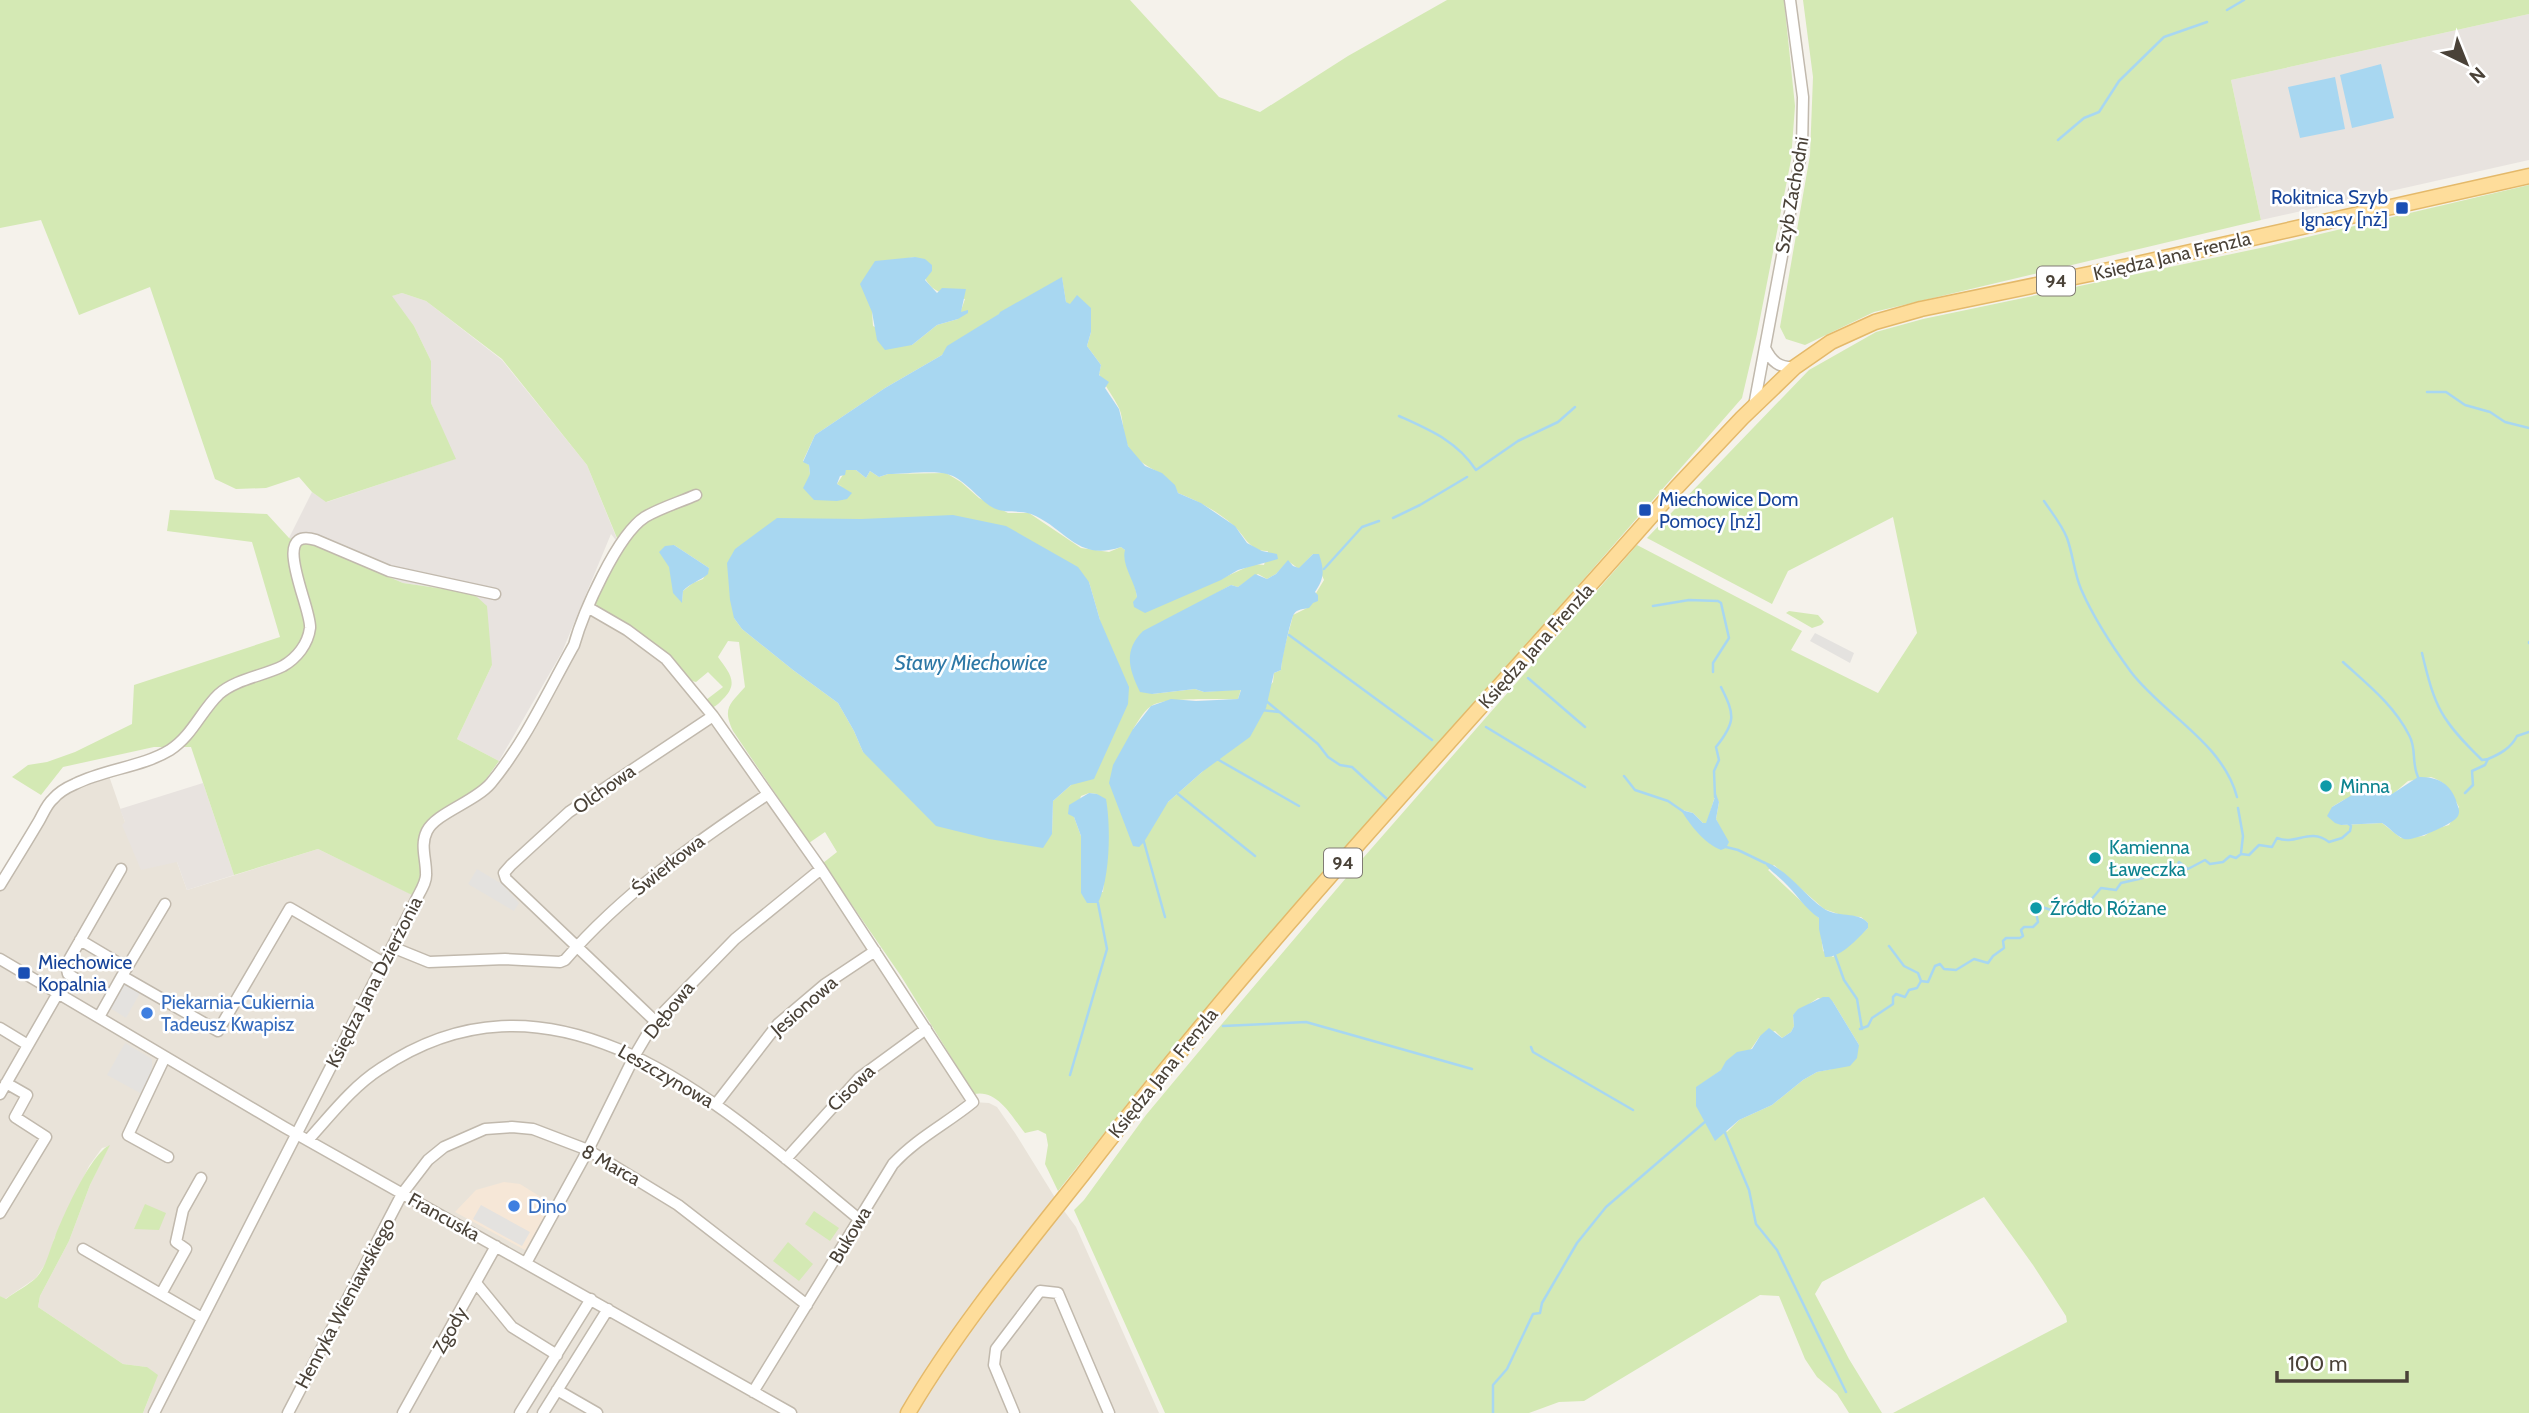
<svg xmlns="http://www.w3.org/2000/svg" width="2529" height="1413" viewBox="0 0 2529 1413" font-family="Cabin,sans-serif">
<style>
.residential{fill:#e9e3d9}
.commercial{fill:#f6e7d7}
.industrial{fill:#e8e3df}
.green{fill:#d4e9b4;fill-rule:evenodd}
.parking{fill:#e4e2df}
.water{fill:#a8d7f1}
.lines{fill:none;stroke-linecap:round;stroke-linejoin:round}
.stream{stroke:#a8d7f1;stroke-width:2.5}
.minor-casing{stroke:#c1b9ad;stroke-width:13}
.major-casing{stroke:#e4b96a;stroke-width:17}
.minor{stroke:#fff;stroke-width:10}
.major{stroke:#fedd9b;stroke-width:14}
.transit-dot{fill:#1a4fb4;stroke:#fff;stroke-width:2.5}
.culture-dot{fill:#0f9aa8;stroke:#fff;stroke-width:2.5}
.shop-dot{fill:#3f7fe0;stroke:#fff;stroke-width:2.5}
.labels{text-anchor:middle;dominant-baseline:central;stroke-width:5;stroke-linejoin:round;paint-order:stroke}
.shield{fill:#fff;stroke:#807b74;stroke-width:2}
.shield-label{font-size:18px;font-weight:bold;fill:#4a4238}
.street-label{font-size:19px;fill:#4a4238;stroke:#fff}
.transit-label{font-size:19px;fill:#164399;stroke:#fff;text-anchor:start}
.culture-label{font-size:19px;fill:#0d838f;stroke:#fff;text-anchor:start}
.shop-label{font-size:19px;fill:#366cbe;stroke:#fff;text-anchor:start}
.water-label{font-size:21px;font-style:italic;fill:#2e78a6;stroke:#fff}
</style>
<rect width="100%" height="100%" fill="#f5f2eb"/>
<path class="residential" d="M589 608 649 645 713 716 973 1102 989 1103 997 1107 1015 1133 1059 1204 1076 1227 1159 1413H143L151 1393 147 1367 123 1364 38 1307 40 1296 69 1241 90 1185 109 1146 102 1148 89 1166 54 1239 48 1260 36 1278 5 1299 0 1296V885L53 799 108 773 125 822 177 862 187 890 318 849 417 897 428 829 467 803 510 757Z"/>
<path class="commercial" d="M504 1182 520 1184 552 1204 525 1250 455 1212 476 1190Z"/>
<path class="industrial" d="M2529 14V160L2261 220 2231 80Z
M402 293 426 301 502 360 587 465 619 544 611 534 562 652 499 761 457 739 492 665 465 592 403 583 319 547 289 538 312 492 327 502 455 459 431 403V361L414 326 391 296Z
M203 783 234 875 187 890 177 862 141 870 122 825 125 822 120 809Z"/>
<path class="green" d="M0 0H1130L1219 97 1260 112 1348 56 1447 0H1784L1795 106 1791 160 1757 334 1742 398 1152 1073 1058 1191 1045 1164 1048 1145 1046 1134 1038 1130 1025 1133C1012 1117 998 1089 974 1094L901 976 823 863 837 852 825 832 809 843 733 731C722 708 730 704 745 687L739 642 728 641 718 657C728 671 739 682 725 697 720 702 717 706 711 708L706 700 723 687 708 672 696 682 692 681 597 607 595 600 619 543 587 465 502 359 426 301 402 293 392 296 414 326 431 361V403L456 459 326 502 312 492 299 477 266 488 236 489 215 479 150 287 79 315 41 220 0 228ZM915 257C929 289 930 292 965 299L958 319 937 325 912 345 873 326 872 312 897 260ZM1062 278 1066 302 1091 332 1087 346 1101 365 1099 374C1105 386 1113 396 1119 408 1124 419 1122 434 1128 446 1140 471 1167 468 1178 493 1198 501 1217 511 1233 525 1245 535 1249 552 1268 551L1264 565 1254 564 1207 585 1137 597C1135 581 1126 567 1125 550L1121 547 1109 552 1081 548 1029 513H1008L979 498 961 482 946 473 888 474 879 477 870 471 866 478 856 470H846L837 484 844 487 810 474 809 465 803 461 815 435 885 388 942 355 1000 314ZM776 519H861L1089 582 1100 620 1071 785 1053 801 1052 834 863 752 854 731 838 703 793 670 742 629 734 618ZM674 545 709 568 703 579 693 583 683 591 682 602C668 580 669 569 674 545ZM1313 554 1324 580 1307 608 1293 615C1289 633 1282 651 1281 670L1274 673 1273 682 1202 772 1168 802 1133 729C1138 722 1143 712 1150 707 1163 696 1219 700 1238 699L1241 689 1204 692 1195 689 1152 694 1199 603 1231 585 1238 587 1258 574 1267 579 1276 574 1288 561 1299 569ZM1089 793 1097 794 1107 809 1108 836 1103 892 1081 893V836L1074 817 1081 796Z
M1803 0H2529V14L2231 80 2261 220 1874 312 1805 345 1786 339 1780 327 1810 155 1813 77Z
M2529 185V1413H1893L2067 1322 2066 1316 2033 1265 1984 1197 1822 1282 1815 1294 1849 1359 1882 1413H1849L1837 1394 1817 1377 1805 1359 1779 1296 1760 1295 1584 1401 1559 1402 1529 1413H1165L1074 1210 1084 1200 1146 1115 1216 1031 1357 865 1637 545 1802 631 1791 650 1878 693 1917 633 1893 517 1788 571 1772 604 1647 538 1809 370 1876 332 1923 319 2265 247ZM2431 777C2447 782 2452 793 2459 807L2449 825 2435 829 2424 836 2401 838 2382 823 2341 825 2332 807C2355 792 2366 792 2393 794L2408 781ZM1715 796 1719 802 1716 819 1725 838 1682 810 1693 813 1703 823H1707ZM1774 865 1824 909 1844 916 1861 917 1868 923V928L1833 957 1823 951 1819 918 1768 870ZM1818 998 1833 1002 1859 1045 1832 1069 1817 1072 1803 1080 1772 1105 1739 1120 1727 1132 1696 1088 1751 1049 1760 1036 1775 1031 1782 1038 1791 1032 1794 1026 1793 1015Z
M170 510 267 514 289 538 319 547 403 583 465 592 477 597 487 606 492 665 457 739 499 761 484 782 466 799 432 818 419 836V853L423 874 414 896 318 849 234 875 191 747H154L63 767 41 795 12 777 28 765 47 762 75 752 132 724 134 685 280 637 252 542 167 531Z
M1789 611 1818 615 1824 622 1821 625 1812 628 1786 613Z
M110 1145 90 1185 69 1241 40 1296 38 1307 123 1364 147 1367 158 1375 143 1413H0V1296L6 1299C15 1292 29 1285 37 1277 47 1265 49 1251 55 1237 63 1216 91 1153 110 1145Z
M145 1204 166 1213 159 1230 134 1229Z
M814 1211 839 1228 830 1241 805 1224Z
M788 1242 813 1264 799 1281 773 1261Z"/>
<path class="parking" d="M1815 633 1854 653 1850 663 1810 641Z
M477 869 502 884 519 903 514 911 468 884Z
M129 984 141 991 126 1018 107 1006 121 985Z
M125 1043 152 1059V1072L142 1094 107 1075Z
M481 1205 530 1232 522 1246 473 1219Z"/>
<path class="water" d="M2381 64 2394 118 2352 128 2340 75Z
M2335 77 2345 129 2300 138 2288 87Z
M915 257 925 259 932 265V271L925 280 937 293 942 288 966 289 961 312 968 310V313L958 319 937 325 912 345 885 350 877 340 872 312 860 284 875 261Z
M1062 277 1066 302 1070 304 1077 295 1091 308V332L1087 346 1101 365 1099 375 1109 382 1105 388 1119 409 1128 446 1145 466 1162 473 1175 485 1178 493 1201 503 1235 526 1247 543 1262 551 1277 554 1278 559 1238 570 1221 580 1145 613 1134 607 1133 602 1137 597C1135 581 1121 565 1125 550L1121 547C1077 562 1066 528 1031 514 1018 509 1004 515 990 506 976 496 963 478 947 474 935 470 902 474 888 474L879 477 870 471 866 478 856 470H846L845 475 840 476 837 484 852 493 847 499 837 501 814 500 803 488 810 474 809 465 803 462 815 435 885 388 942 355 947 346 999 314 1000 312Z
M953 515 1006 526 1078 567 1089 582 1100 620 1129 687 1128 704 1094 779 1071 785 1053 801 1052 834 1043 848 989 839 936 826 863 752 854 731 838 703 793 670 742 629 734 618 730 600 727 563 735 549 777 518 861 519Z
M674 545 709 568 708 574C700 581 690 583 683 591L682 603 673 593 669 567 659 552 665 546Z
M1313 554H1319C1324 570 1325 577 1315 592L1318 595V601L1313 603 1309 608C1304 609 1297 609 1294 614 1291 617 1281 664 1281 670L1274 673 1266 708 1250 737 1202 772 1168 802 1144 842 1139 847 1133 846 1109 783 1113 765 1133 729 1151 706 1171 699 1196 701 1238 699 1241 690 1204 692 1195 689 1152 694 1140 692C1129 669 1123 651 1143 631L1231 585 1238 587 1255 574 1267 579 1276 574 1288 560 1293 566 1299 568Z
M2418 777C2437 777 2449 782 2456 800 2457 806 2461 810 2458 816 2454 824 2412 842 2404 839 2396 836 2389 827 2382 823L2341 825 2335 823 2327 816 2332 807 2352 795 2365 792 2392 794Z
M1089 793 1097 794 1106 799C1111 827 1110 878 1098 903H1087L1081 893V836L1074 817 1068 814 1069 805Z
M1716 794 1719 802 1716 819 1729 842 1726 848 1721 850C1704 843 1690 825 1681 810L1693 813 1703 823H1706Z
M1763 861C1789 870 1802 893 1823 908 1836 918 1858 911 1868 923V928C1857 939 1841 958 1825 957L1819 929V918C1805 909 1796 893 1783 881 1776 874 1769 870 1763 861Z
M1823 997H1829L1833 1002 1859 1045 1857 1058 1850 1066 1817 1072 1803 1080 1772 1105 1739 1120 1715 1141 1696 1106V1087L1721 1070 1726 1061 1737 1052 1752 1049 1760 1036 1769 1028 1782 1038 1791 1032 1794 1026 1793 1015 1798 1009Z"/>
<g class="lines">
<path class="stream" d="M2227 10 2244 0
M2058 140 2084 118 2099 112 2119 81 2164 37 2207 22
M2427 392H2446L2465 405 2490 412 2505 422 2529 428
M1399 416C1430 430 1457 441 1476 470L1518 441 1558 422 1575 407
M2044 501C2052 513 2062 525 2067 538 2073 554 2074 573 2081 589 2094 619 2112 646 2131 672 2163 714 2223 743 2237 797
M1393 518 1420 505 1467 477
M1324 569 1362 527 1379 521
M1653 606 1689 600 1718 601 1721 603 1729 638 1713 663V672
M1289 635 1432 740
M2529 642V643
M2422 653C2435 708 2441 720 2482 760L2488 759
M2343 662C2367 684 2394 705 2409 735 2417 749 2411 761 2418 777
M1528 678 1585 727
M1265 700 1318 744 1328 757 1340 765 1352 767 1388 800
M1261 710 1279 712
M1486 727 1585 787
M1217 759 1299 806
M1624 776 1635 790 1668 801 1684 812
M2465 793 2473 785 2472 771 2485 765 2488 759C2500 754 2511 748 2517 736L2529 732
M1178 794 1255 856
M1715 797 1714 771 1719 760 1716 747C1736 722 1735 715 1721 687
M2238 808 2243 836 2241 853
M1144 842 1165 917
M1726 847 1738 850 1765 863
M1889 946 1904 966 1918 973 1921 981
M1835 955 1844 980 1857 999 1862 1029
M1223 1026 1306 1022 1472 1069
M1860 1029 1868 1026 1872 1018 1893 1004V997L1896 994 1905 997 1909 990 1917 988 1921 981 1928 982 1935 966 1940 964 1944 969 1956 970 1974 959 1988 963 1993 956 2004 948 2003 941 2006 938H2020L2023 936 2021 930 2024 927H2033L2038 922 2036 913 2042 907 2060 913 2065 909 2072 910 2084 901H2090L2101 888 2116 890 2121 883 2143 878 2145 874 2159 868 2176 867 2179 862 2188 869 2205 860 2210 864 2223 862 2230 856 2236 858 2241 854 2249 855 2259 845 2272 847 2277 838C2296 846 2309 827 2329 842L2342 838 2350 831 2351 826 2347 822
M1531 1047 1533 1052 1633 1110
M1070 1075 1107 949 1098 903
M1725 1133 1749 1190 1756 1224 1777 1250 1846 1392
M1493 1413V1385L1507 1369 1533 1314 1540 1313 1542 1303 1577 1243 1606 1207 1706 1121"/>
<defs>
<path id="minor" d="M1765 348C1772 362 1779 368 1795 367
M1754 406 1802 149 1803 97 1790 0
M589 608 627 630 666 659 713 716 821 869 973 1102C946 1124 917 1138 893 1164L753 1392
M0 885C13 864 26 843 39 821 43 814 47 804 53 799 58 793 68 787 75 784 105 769 142 767 170 750 192 736 201 711 219 694 236 679 263 676 283 666 297 658 308 644 310 628 312 608 268 525 316 540L389 571 495 594
M165 904 122 976 218 1031 290 908 384 963
M80 940 127 968
M392 947 429 962 505 959 560 962 565 960C623 893 695 843 768 794
M0 959 284 1127 791 1413
M78 980 68 974 66 965 121 869
M99 1017 122 976
M655 1021 506 879 504 873 511 865 569 812 713 716
M0 1028 28 1045
M165 1057 128 1135 168 1157
M0 1094 58 993
M716 1104 778 1024 824 985 875 951
M308 1140C330 1116 352 1087 380 1069 559 948 725 1109 859 1219
M786 1159 859 1078 926 1029
M0 1213 46 1137 15 1117 27 1095 6 1083
M83 1249 202 1318
M526 1263 588 1150 635 1055 655 1021 735 939 821 869
M476 1283 512 1327 557 1355
M161 1294 186 1249 176 1242 183 1210 201 1178
M557 1390 597 1413
M154 1413 417 898C421 890 427 881 426 873 426 858 420 845 427 831 436 813 475 802 491 783 525 742 548 691 574 645 583 613 617 535 645 517 660 508 680 502 696 495
M288 1413 402 1194 428 1160 444 1147 485 1129 512 1127 533 1129 588 1150 678 1205 807 1305
M403 1413 496 1246
M520 1413 591 1299
M543 1413 608 1309
M1014 1413 994 1365 996 1349 1040 1291 1058 1293 1109 1413"/>
<path id="major" d="M908 1413C958 1328 1022 1251 1083 1174 1267 934 1477 715 1676 488L1742 418 1795 367 1831 342 1875 322 1921 309 2128 266 2529 176"/>
</defs>
<use href="#minor" class="minor-casing"/>
<use href="#major" class="major-casing"/>
<use href="#minor" class="minor"/>
<use href="#major" class="major"/>
</g>
<g class="transit-dot">
<rect x="2395" y="201" width="14" height="14" rx="3.5"/>
<rect x="1638" y="503" width="14" height="14" rx="3.5"/>
<rect x="17" y="966" width="14" height="14" rx="3.5"/>
</g>
<g class="culture-dot">
<circle cx="2326" cy="786" r="7"/>
<circle cx="2095" cy="858" r="7"/>
<circle cx="2036" cy="908" r="7"/>
</g>
<g class="shop-dot">
<circle cx="147" cy="1013" r="7"/>
<circle cx="514" cy="1206" r="7"/>
</g>
<g class="labels">
<g class="shield">
<rect x="2037" y="266.5" width="38" height="29" rx="5"/>
<rect x="1324" y="848.5" width="38" height="29" rx="5"/>
</g>
<g class="shield-label">
<text x="2056" y="281">94</text>
<text x="1343" y="863">94</text>
</g>
<g class="street-label">
<text transform="translate(1792 195) rotate(-80)">Szyb Zachodni</text>
<text transform="translate(2172 256) rotate(-13)">Księdza Jana Frenzla</text>
<text transform="translate(1536 646) rotate(-48)">Księdza Jana Frenzla</text>
<text transform="translate(604 789) rotate(-35)">Olchowa</text>
<text transform="translate(668 865) rotate(-38)">Świerkowa</text>
<text transform="translate(374 982) rotate(-63)">Księdza Jana Dzierżonia</text>
<text transform="translate(804 1006) rotate(-41)">Jesionowa</text>
<text transform="translate(669 1010) rotate(-51)">Dębowa</text>
<text transform="translate(1163 1073) rotate(-51)">Księdza Jana Frenzla</text>
<text transform="translate(666 1076) rotate(30)">Leszczynowa</text>
<text transform="translate(851 1088) rotate(-44)">Cisowa</text>
<text transform="translate(611 1165) rotate(29)">8 Marca</text>
<text transform="translate(444 1217) rotate(29)">Francuska</text>
<text transform="translate(850 1235) rotate(-59)">Bukowa</text>
<text transform="translate(345 1303) rotate(-62)">Henryka Wieniawskiego</text>
<text transform="translate(450 1330) rotate(-61)">Zgody</text>
</g>
<g class="transit-label">
<text x="2388" y="197" text-anchor="end">Rokitnica Szyb<tspan x="2388" dy="22">Ignacy [nż]</tspan></text>
<text x="1659" y="499">Miechowice Dom<tspan x="1659" dy="22">Pomocy [nż]</tspan></text>
<text x="38" y="962">Miechowice<tspan x="38" dy="22">Kopalnia</tspan></text>
</g>
<g class="culture-label">
<text x="2340" y="786">Minna</text>
<text x="2109" y="847">Kamienna<tspan x="2109" dy="22">Ławeczka</tspan></text>
<text x="2050" y="908">Źródło Różane</text>
</g>
<g class="shop-label">
<text x="161" y="1002">Piekarnia-Cukiernia<tspan x="161" dy="22">Tadeusz Kwapisz</tspan></text>
<text x="528" y="1206">Dino</text>
</g>
<g class="water-label">
<text x="971" y="662">Stawy Miechowice</text>
</g>
</g>
<g transform="translate(2466 63) rotate(137)" stroke="#ffffff" stroke-width="5" paint-order="stroke">
<path d="M0-5L12 26L0 18L-12 26Z" fill="#4a4238"/>
<text y="-10" font-size="19" font-weight="bold" text-anchor="middle" fill="#4a4238">N</text>
</g>
<path d="M2277 1371v10h130v-10" fill="none" stroke="#4a4238" stroke-width="3.5"/>
<text x="2288" y="1371" font-size="21" fill="#4a4238" stroke="#ffffff" stroke-width="5" paint-order="stroke">100 m</text>
</svg>
